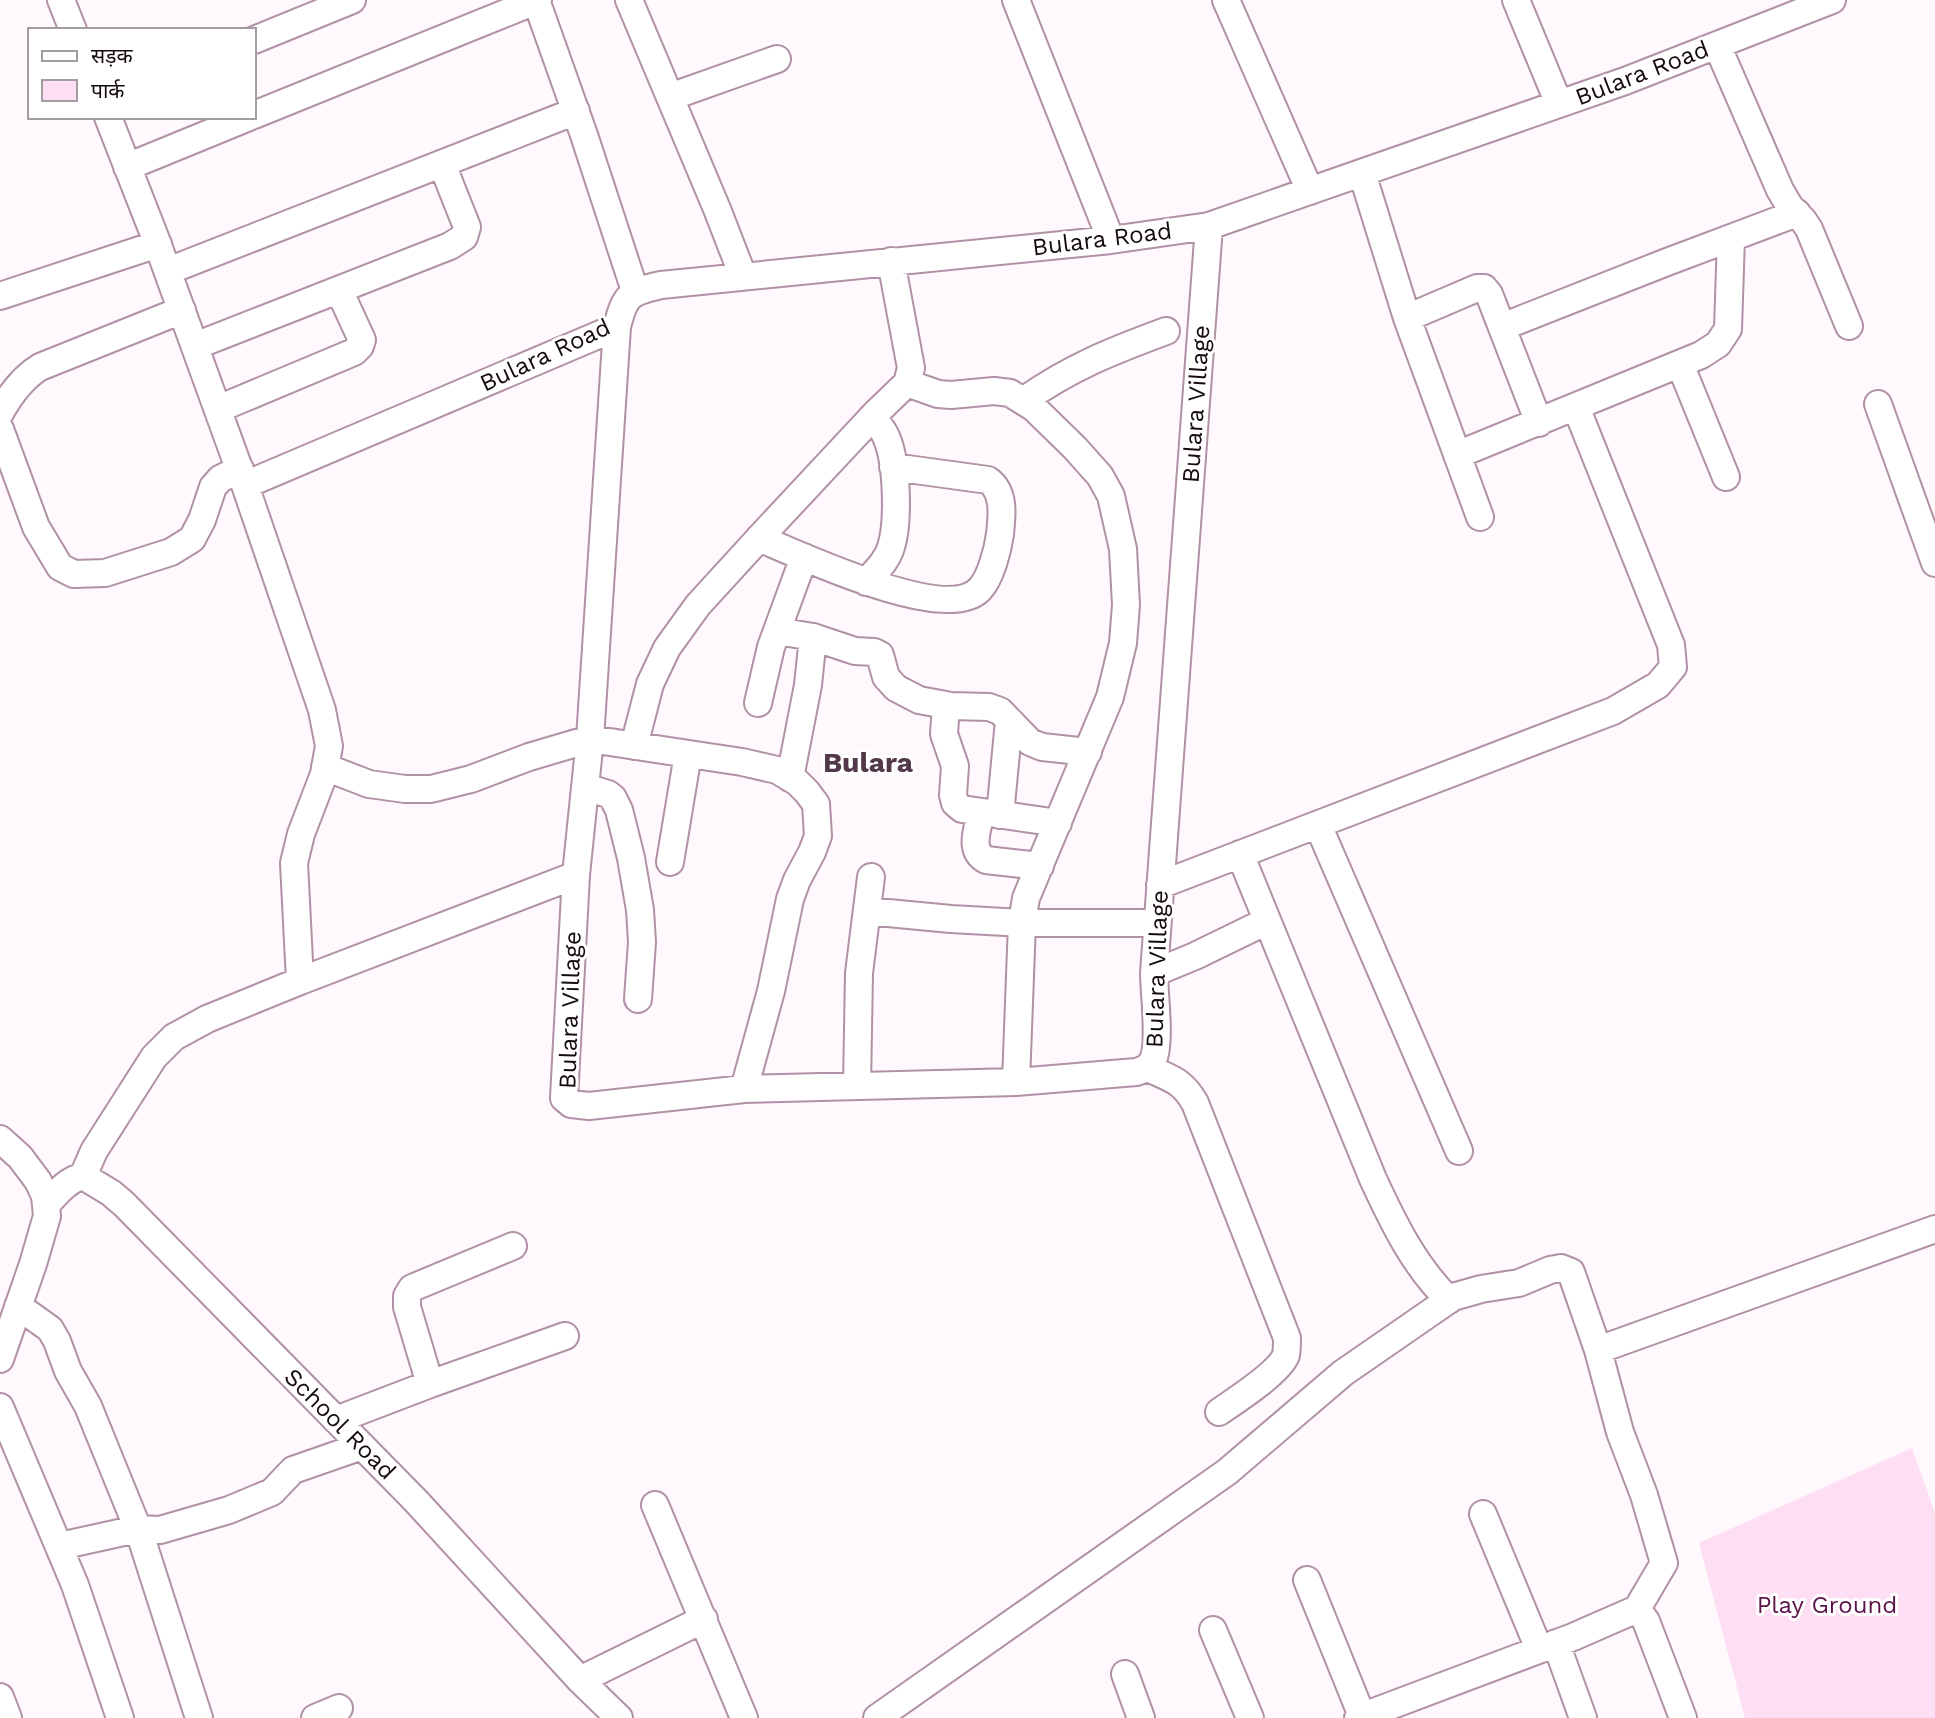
<svg xmlns="http://www.w3.org/2000/svg" width="1935" height="1718" viewBox="0 0 1935 1718" font-family="'Work Sans','Noto Sans Devanagari',sans-serif">
<style>
.green{fill:#fedef2}
.lines{fill:none;stroke-linecap:round;stroke-linejoin:round}
.minor-casing{stroke:#b191a5;stroke-width:30}
.minor{stroke:#fff;stroke-width:26}
.labels{text-anchor:middle;dominant-baseline:central;stroke-width:6;stroke-linejoin:round;paint-order:stroke}
.street-label{font-size:24px;fill:#150a12;stroke:#fff}
.park-label{font-size:24px;fill:#5a1249;stroke:#fff}
.quarter-label{font-size:28px;font-weight:bold;fill:#533849;stroke:#fff}
</style>
<rect width="100%" height="100%" fill="#fff8fc"/>
<path class="green" d="M1912 1448 1935 1513V1718H1745L1699 1543Z"/>
<g class="lines">
<defs>
<path id="minor" d="M61 0 73 30
M536 0 584 135 635 291
M629 0 717 209 743 276
M1016 0 1111 240
M1226 0 1310 191
M1516 0 1559 104
M254 40 352 0
M1717 45 1780 190 1790 207 1803 220 1809 229 1849 326
M670 97 777 59
M254 115 538 0
M108 117 155 237 245 485
M127 167 249 117
M1362 173 1407 318 1480 517
M168 271 576 111
M0 296 158 244
M1407 318 1477 288H1484L1489 294 1539 423
M617 327 590 739 576 875 564 1098 571 1104 589 1106 744 1089 1016 1082 1136 1072C1143 1070 1149 1068 1153 1060 1161 1043 1154 993 1154 973L1209 226
M1502 327 1667 262 1797 213
M195 346 450 246 464 237 467 227 442 164
M1680 364 1726 477
M907 383 938 394 951 395 994 391 1010 393 1034 408 1075 448 1100 476 1111 496 1123 549 1126 605 1123 643 1110 697 1026 898 1022 923 1016 1082
M1023 401C1071 367 1112 351 1166 331
M1878 404 1935 563
M218 409 354 352 360 346 362 340 339 290
M0 413C10 395 22 378 40 367L182 310
M0 429 36 527 60 567 74 574 105 573 171 552 192 539 202 520 213 487 220 479 240 469
M1457 455 1701 355 1718 344 1728 329 1731 238
M759 538C797 554 947 625 980 589 991 577 998 549 1000 534 1002 515 1005 492 988 480L893 467
M866 582C876 571 887 561 891 547 899 522 897 463 887 439 884 430 878 424 872 417
M777 631 813 637 855 651 874 652 880 655 886 677 896 688 919 700 951 706 989 707 1000 711 1030 742 1042 747 1088 752
M758 703 771 647 804 557
M946 705 944 734 955 766 953 795 955 803 962 809 1058 823
M634 746 650 684 667 648 698 605 762 535 876 413 907 383 911 368 891 261
M325 767 369 784 405 789H431L471 779 529 757 590 739 742 762 777 770 797 782 807 792 816 804 818 836 812 852 797 880 790 899 771 991 744 1089
M790 778 808 685 813 637
M585 787 608 794 613 798 619 810 631 858 640 910 642 942 638 999
M981 812C978 829 968 850 986 860L1040 866
M1000 815 1009 721
M1318 825 1459 1151
M1240 854 1373 1179C1393 1222 1414 1266 1449 1300
M670 862 688 754
M1160 885 1613 711 1658 685 1673 667 1671 645 1576 407
M867 911 951 919 1022 923H1157
M1154 973 1195 956 1267 921
M300 981 576 875
M1148 1068C1171 1079 1182 1080 1195 1103L1287 1338C1287 1343 1287 1350 1286 1355 1280 1372 1235 1401 1219 1412
M857 1086 859 973 871 877
M0 1139 20 1157 38 1181 45 1196 47 1216 33 1264 0 1359
M83 1176 94 1151 154 1057 174 1037 207 1019 300 981 294 863 301 834 324 774 329 746 322 710 245 485 617 327C625 294 630 292 661 285L1111 240 1209 226 1625 81 1832 0
M46 1205C57 1193 67 1180 83 1176L111 1193 124 1204 416 1501 580 1680 619 1718
M18 1306 50 1329 57 1341 68 1371 88 1406 140 1534 199 1718
M1598 1350 1935 1229
M430 1384 407 1307V1296L412 1288 513 1246
M0 1407 75 1585 120 1718
M336 1420 430 1384 565 1336
M655 1505 744 1718
M1483 1514 1539 1649
M60 1546 137 1529 160 1530 229 1510 272 1492 293 1470 362 1446
M1307 1580 1362 1716
M1637 1609 1646 1621 1683 1718
M1213 1630 1250 1718
M1556 1643 1583 1718
M1125 1674 1141 1718
M580 1680 704 1619
M0 1697 8 1718
M315 1718 339 1708
M877 1718 1227 1472 1343 1373 1453 1297 1481 1289 1519 1283 1550 1270 1561 1268 1571 1272 1598 1350 1620 1432 1644 1495 1664 1563 1637 1609 1573 1637 1358 1718"/>
</defs>
<use href="#minor" class="minor-casing"/>
<use href="#minor" class="minor"/>
</g>
<g class="labels">
<g class="street-label">
<text transform="translate(1642 73) rotate(-21)">Bulara Road</text>
<text transform="translate(1102 239) rotate(-7)">Bulara Road</text>
<text transform="translate(545 355) rotate(-25)">Bulara Road</text>
<text transform="translate(1196 404) rotate(-86)">Bulara Village</text>
<text transform="translate(1157 969) rotate(-88)">Bulara Village</text>
<text transform="translate(570 1010) rotate(-88)">Bulara Village</text>
<text transform="translate(340 1424) rotate(45)">School Road</text>
</g>
<g class="park-label">
<text x="1827" y="1605">Play Ground</text>
</g>
<g class="quarter-label">
<text x="868" y="762">Bulara</text>
</g>
</g>
<rect x="28" y="28" width="228" height="91" fill="#ffffff" stroke="#a19da0" stroke-width="2"/>
<rect x="42" y="51" width="35" height="10" fill="#ffffff" stroke="#a19da0" stroke-width="2"/>
<text x="91" y="63" font-size="21" fill="#150a12">सड़क</text>
<rect x="42" y="80" width="35" height="21" fill="#fedef2" stroke="#a19da0" stroke-width="2"/>
<text x="91" y="98" font-size="21" fill="#150a12">पार्क</text>
</svg>
